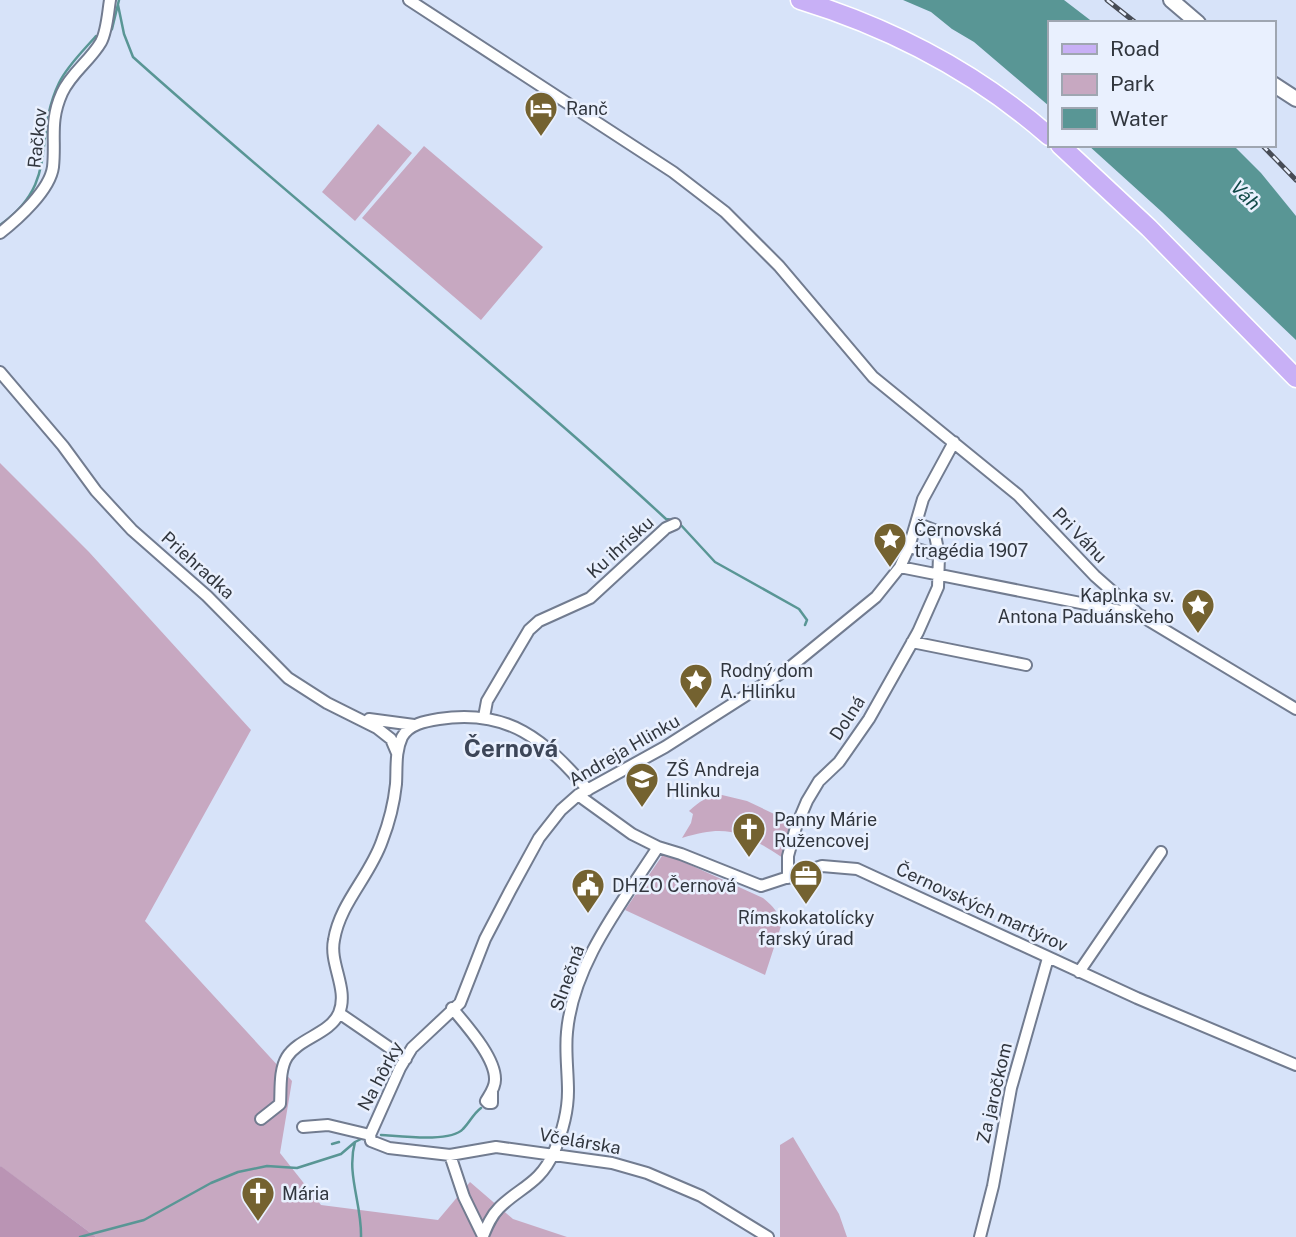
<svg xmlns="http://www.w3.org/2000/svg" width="1296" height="1237" viewBox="0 0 1296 1237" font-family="'Public Sans',sans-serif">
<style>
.green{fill:#c7a8c1}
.forest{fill:#ba94b4}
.water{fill:#599695}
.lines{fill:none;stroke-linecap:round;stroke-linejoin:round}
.stream{stroke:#599695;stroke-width:2.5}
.minor-casing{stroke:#727c90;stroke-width:14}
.tertiary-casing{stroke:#727c90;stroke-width:18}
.primary-casing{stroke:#fff;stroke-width:21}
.minor{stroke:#fff;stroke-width:10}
.tertiary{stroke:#fff;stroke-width:14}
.primary{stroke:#c8b0f6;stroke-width:18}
.rail-casing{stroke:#474c56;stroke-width:5}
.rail{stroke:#e9f0fe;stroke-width:2.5;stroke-dasharray:8;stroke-linecap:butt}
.labels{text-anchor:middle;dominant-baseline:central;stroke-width:5;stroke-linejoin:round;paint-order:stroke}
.poi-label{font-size:18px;fill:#31363e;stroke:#e9f0fe;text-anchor:start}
.street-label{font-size:18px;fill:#31363e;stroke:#e9f0fe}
.water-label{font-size:19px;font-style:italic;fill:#114948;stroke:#e9f0fe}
.district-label{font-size:24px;font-weight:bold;fill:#3d4658;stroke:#e9f0fe}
</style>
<rect width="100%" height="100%" fill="#d7e3f9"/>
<path class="green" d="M378 124 412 153 355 221 322 192Z
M424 146 543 247 481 320 362 218Z
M0 463 89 552 251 730 145 921 292 1081 280 1153 321 1205 438 1220 470 1182 513 1219 567 1237H96L0 1166Z
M722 795 747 801 791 822 783 858C744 833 729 823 682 838L691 823 693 814 689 811C700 801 707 796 722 795Z
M664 853 763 898C773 906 780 913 781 926L765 975 625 910Z
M793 1137 839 1214 847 1237H780V1145Z"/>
<path class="forest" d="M0 1166 2 1167 96 1237H0Z"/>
<path class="water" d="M903 0H1064L1094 23H1049V106L974 42 952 29 931 12Z
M1088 145H1233L1261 173 1296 216V340L1162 212Z"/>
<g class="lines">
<path class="stream" d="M118 5 124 34 133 57C308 214 493 359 666 519L674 520
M109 32 112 29 119 0
M0 225C61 182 32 139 59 83 67 66 84 50 96 36
M679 523 715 562 799 609 807 620 805 625
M381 1135C400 1136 450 1143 463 1129 470 1122 473 1114 481 1108
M332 1144 339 1142
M80 1237 144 1220 211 1183 238 1172 267 1166 297 1168 341 1154 355 1142
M361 1237C362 1204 346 1174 355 1142L361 1139"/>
<defs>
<path id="minor" d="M409 0 673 172 725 212 779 266 873 377 1018 495 1095 576 1138 614 1296 709
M0 233C18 219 50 190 53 167 56 139 49 122 62 93 71 73 90 61 101 42 107 31 108 12 110 0
M0 372 63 446 96 491 132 530 207 596 288 678 327 703 377 728 391 739 397 753
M916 523 934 530 939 555
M900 567 1136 614
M912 642 1026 665
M484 717 487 701 529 630 539 621 590 598 666 528 675 524
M369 719 414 725
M578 795 632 834 658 847 681 854 761 886 822 866 857 869 1137 998 1296 1065
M788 878V856L796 827 807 801 819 781 839 762 869 719 918 632 938 587 939 555 909 547
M1079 972 1161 852
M452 1008C466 1025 496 1058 495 1080 495 1088 490 1094 486 1101L488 1103H492V1092
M339 1013 406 1059
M261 1119 280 1104C281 1090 279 1070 287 1057 299 1038 330 1034 339 1013 349 989 329 964 334 940 340 903 370 876 382 841 389 823 394 803 396 784 397 768 395 752 402 737 409 724 426 721 439 719 508 708 545 740 588 790
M303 1127 328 1125 370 1135
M450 1155 464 1197 483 1236
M483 1236C487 1226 491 1216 499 1208 520 1187 540 1184 554 1152 562 1133 568 1112 568 1091 568 1071 565 1051 567 1032 573 964 622 903 658 847
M768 1237 701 1196 647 1173 612 1163 496 1147 450 1155 389 1148 371 1141 370 1135 400 1068 412 1048 460 1003 485 939 510 891 539 838 561 810 578 795 665 747 789 668 876 597 900 567 909 547 923 499 954 442
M980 1237 993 1186 1011 1088 1048 958"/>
<path id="tertiary" d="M1171 0 1198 23
M1273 84 1296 99"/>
<path id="primary" d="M800 0C891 28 977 73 1049 136
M1060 145 1149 228 1296 378"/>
</defs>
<use href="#minor" class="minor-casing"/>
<use href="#tertiary" class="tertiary-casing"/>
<use href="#primary" class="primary-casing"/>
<use href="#minor" class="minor"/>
<use href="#tertiary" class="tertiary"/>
<use href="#primary" class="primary"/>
<defs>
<path id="rail" d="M1107 0 1136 23
M1262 145 1296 180"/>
</defs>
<use href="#rail" class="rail-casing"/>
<use href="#rail" class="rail"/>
</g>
<defs>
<symbol id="hotel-pin" viewBox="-11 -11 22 30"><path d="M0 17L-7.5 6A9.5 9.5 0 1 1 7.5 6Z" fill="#746230" stroke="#e9f0fe"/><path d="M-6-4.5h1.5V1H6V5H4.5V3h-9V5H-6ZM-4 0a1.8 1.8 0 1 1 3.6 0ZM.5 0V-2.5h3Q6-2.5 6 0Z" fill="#fff"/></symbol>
<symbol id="sight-pin" viewBox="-11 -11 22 30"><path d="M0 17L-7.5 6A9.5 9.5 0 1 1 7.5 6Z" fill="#746230" stroke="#e9f0fe"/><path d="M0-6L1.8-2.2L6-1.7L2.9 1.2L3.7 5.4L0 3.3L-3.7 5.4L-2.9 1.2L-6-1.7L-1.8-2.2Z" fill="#fff"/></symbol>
<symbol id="school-pin" viewBox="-11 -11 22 30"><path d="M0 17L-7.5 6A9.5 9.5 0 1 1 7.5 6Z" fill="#746230" stroke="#e9f0fe"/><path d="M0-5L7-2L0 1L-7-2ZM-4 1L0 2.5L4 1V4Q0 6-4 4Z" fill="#fff"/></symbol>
<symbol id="church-pin" viewBox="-11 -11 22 30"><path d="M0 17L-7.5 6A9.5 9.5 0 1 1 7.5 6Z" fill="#746230" stroke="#e9f0fe"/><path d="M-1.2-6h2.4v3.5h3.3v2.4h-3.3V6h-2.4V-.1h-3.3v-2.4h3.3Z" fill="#fff"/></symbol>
<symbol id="office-pin" viewBox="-11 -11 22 30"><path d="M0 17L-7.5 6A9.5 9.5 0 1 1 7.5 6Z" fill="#746230" stroke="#e9f0fe"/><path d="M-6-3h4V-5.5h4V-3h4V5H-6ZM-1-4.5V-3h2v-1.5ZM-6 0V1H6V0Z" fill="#fff"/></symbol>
<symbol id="civic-pin" viewBox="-11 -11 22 30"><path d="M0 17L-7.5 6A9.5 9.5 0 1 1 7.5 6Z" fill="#746230" stroke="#e9f0fe"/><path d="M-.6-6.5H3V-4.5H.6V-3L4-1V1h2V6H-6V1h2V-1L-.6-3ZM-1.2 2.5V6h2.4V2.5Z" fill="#fff"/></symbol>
</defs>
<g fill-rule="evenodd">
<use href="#hotel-pin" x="522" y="89" width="38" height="52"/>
<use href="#sight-pin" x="871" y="520" width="38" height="52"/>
<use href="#sight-pin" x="1179" y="586" width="38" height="52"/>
<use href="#sight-pin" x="677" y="661" width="38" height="52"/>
<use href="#school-pin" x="623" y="760" width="38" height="52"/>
<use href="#church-pin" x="730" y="810" width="38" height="52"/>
<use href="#office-pin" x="787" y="857" width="38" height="52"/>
<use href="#civic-pin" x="569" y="866" width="38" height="52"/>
<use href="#church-pin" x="239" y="1174" width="38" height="52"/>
</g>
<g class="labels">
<g class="poi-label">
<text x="566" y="108">Ranč</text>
<text x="914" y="529">Černovská<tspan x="914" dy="21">tragédia 1907</tspan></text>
<text x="1174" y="595" text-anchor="end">Kaplnka sv.<tspan x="1174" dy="21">Antona Paduánskeho</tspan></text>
<text x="720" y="670">Rodný dom<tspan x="720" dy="21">A. Hlinku</tspan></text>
<text x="666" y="769">ZŠ Andreja<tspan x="666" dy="21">Hlinku</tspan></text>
<text x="774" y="819">Panny Márie<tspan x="774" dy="21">Ružencovej</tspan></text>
<text x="612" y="885">DHZO Černová</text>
<text x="806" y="917" text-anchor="middle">Rímskokatolícky<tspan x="806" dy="21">farský úrad</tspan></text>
<text x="282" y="1193">Mária</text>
</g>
<g class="street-label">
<text transform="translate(37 138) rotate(-84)">Račkov</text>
<text transform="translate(1080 535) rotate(46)">Pri Váhu</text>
<text transform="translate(620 547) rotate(-42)">Ku ihrisku</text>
<text transform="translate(198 565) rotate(42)">Priehradka</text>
<text transform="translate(847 718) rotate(-57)">Dolná</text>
<text transform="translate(624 750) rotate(-30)">Andreja Hlinku</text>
<text transform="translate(982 907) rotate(25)">Černovských martýrov</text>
<text transform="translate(567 978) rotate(-70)">Slnečná</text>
<text transform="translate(380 1076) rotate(-62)">Na hôrky</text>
<text transform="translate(994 1093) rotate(-77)">Za jaročkom</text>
<text transform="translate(580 1141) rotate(10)">Včelárska</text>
</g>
<g class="water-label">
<text transform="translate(1246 195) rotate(45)">Váh</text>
</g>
<g class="district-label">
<text x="511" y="748">Černová</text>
</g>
</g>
<rect x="1048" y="21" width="228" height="126" fill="#e9f0fe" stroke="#9fa6b1" stroke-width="2"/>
<rect x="1062" y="44" width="35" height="10" fill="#c8b0f6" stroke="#9fa6b1" stroke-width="2"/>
<text x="1110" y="56" font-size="21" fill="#31363e">Road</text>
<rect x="1062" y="74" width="35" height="21" fill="#c7a8c1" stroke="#9fa6b1" stroke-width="2"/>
<text x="1110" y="91" font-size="21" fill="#31363e">Park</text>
<rect x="1062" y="108" width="35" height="21" fill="#599695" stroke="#9fa6b1" stroke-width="2"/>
<text x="1110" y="126" font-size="21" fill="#31363e">Water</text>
</svg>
